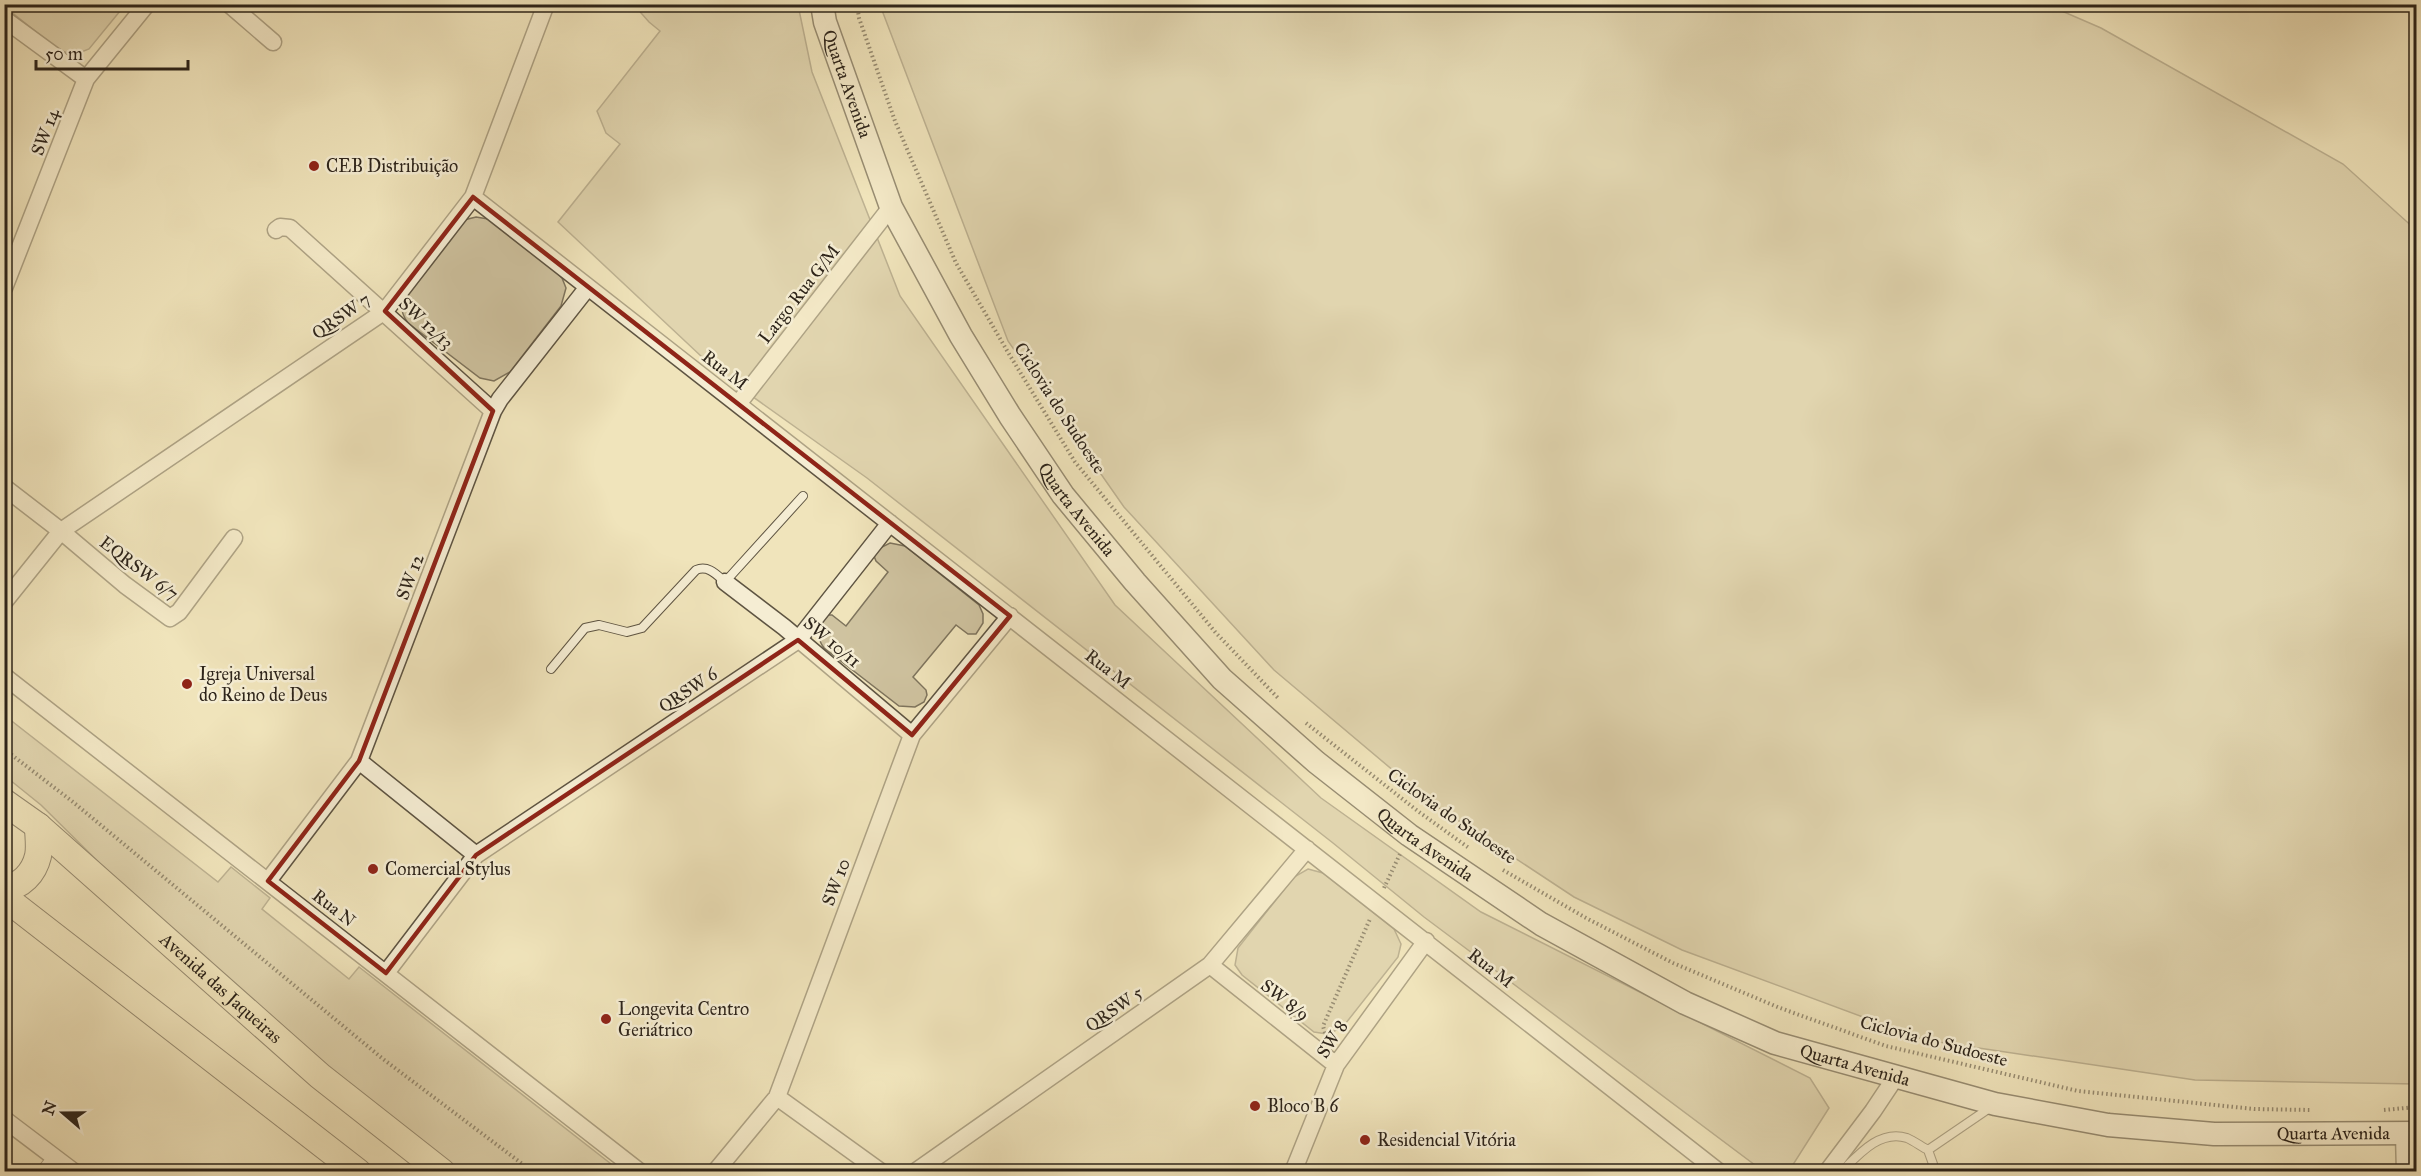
<svg xmlns="http://www.w3.org/2000/svg" width="2421" height="1176" viewBox="0 0 2421 1176" font-family="'IM FELL Great Primer',serif">
<style>
.green{fill:#cfc3a0;stroke:#7e745d;stroke-width:1.5}
.lines{fill:none;stroke-linecap:round;stroke-linejoin:round}
.service-casing{stroke:#5e5442;stroke-width:10}
.minor-casing{stroke:#5e5442;stroke-width:19}
.secondary-casing{stroke:#2d241a;stroke-width:25}
.primary-casing{stroke:#2d241a;stroke-width:28}
.path{stroke:#2d241a;stroke-width:4;stroke-dasharray:1.5 3;stroke-linecap:butt}
.service{stroke:#f5edd3;stroke-width:8}
.minor{stroke:#f5edd3;stroke-width:16}
.secondary{stroke:#f5edd3;stroke-width:22}
.primary{stroke:#f0e4bb;stroke-width:26}
.marked{fill:none;stroke:#8f2418;stroke-width:4.5;stroke-linejoin:round}
.poi-dot{fill:#8f2418;stroke:#f5edd3;stroke-width:2}
.labels{text-anchor:middle;dominant-baseline:central;stroke-width:5;stroke-linejoin:round;paint-order:stroke}
.street-label{font-size:18px;fill:#2d241a;stroke:#f5edd3}
.poi-label{font-size:18px;fill:#2d241a;stroke:#f5edd3;text-anchor:start}
</style>
<rect width="100%" height="100%" fill="#f0e4bb"/>
<filter id="stains"><feTurbulence type="fractalNoise" baseFrequency=".00333" numOctaves="4"/><feColorMatrix values="0 0 0 0 .2 0 0 0 0 .09 0 0 0 0 .02 0 0 0 .5 -.17"/></filter>
<radialGradient id="worn" r=".72"><stop offset=".6" stop-color="#630" stop-opacity="0"/><stop offset="1" stop-color="#630" stop-opacity=".3"/></radialGradient>
<path class="green" d="M4 5H125L89 49 74 55 59 50 5 7Z
M634 5H798L812 72 900 296 1115 605 1321 798 1481 912 1810 1078 1829 1108 1789 1171H1763L1424 917 1333 843 867 478 718 372 558 222 620 144 606 133 597 111 660 31 649 22Z
M880 5H2048L2101 28 2343 164 2416 230V1084L2195 1080 1925 1040 1682 950 1574 897 1433 804 1274 670 1124 507 1008 341Z
M476 217 488 219 557 273 562 278 566 288 561 306 510 372 494 381 480 378 408 323C402 315 400 308 402 298L464 220Z
M890 543 905 546 979 605 983 614V623L976 634H968L956 625 913 677 926 690 927 695 924 702 915 707 899 706 824 648C815 636 818 625 827 615H832L846 626 888 572 876 561 874 556 878 549Z
M4 715 218 882 231 867 270 898 262 909 349 979 359 967 620 1171H457L297 1045 149 912 41 805 5 776Z
M1308 869 1323 873 1394 929 1401 944 1398 957 1342 1028 1327 1034 1314 1032 1242 975 1235 965 1238 948 1294 877Z"/>
<g class="lines">
<defs>
<path id="service" d="M551 669 585 628 599 625 627 632 642 628 696 570C708 565 716 574 725 582L803 496
M1928 1150 1933 1164
M40 1172 53 1155
M1841 1172C1858 1155 1880 1129 1907 1138 1914 1141 1922 1147 1928 1150L1991 1107"/>
<path id="minor" d="M229 4 273 42
M4 19 86 79
M473 197 1719 1172
M276 230 280 227 290 228 493 411
M4 288 86 79 147 4
M738 404 891 207
M4 487 61 531 125 585 170 618 179 612 234 538
M725 582 784 627 912 735
M4 602 61 531 385 311 473 197 546 4
M4 676 640 1172
M359 761 476 855
M268 881 359 761 493 411 500 399 588 287
M1210 965 1336 1065
M386 973 476 855 798 640 890 523
M777 1097 881 1172
M4 1119 74 1172
M2404 1134 2405 1172
M715 1172 777 1097 912 735 1010 616
M915 1172 1210 965 1307 849
M1293 1172 1336 1065 1426 941
M1827 1172 1873 1111 1895 1078"/>
<g id="secondary">
<path id="s1" d="M822 4 825 22 891 207 961 336 1010 416 1063 495 1135 582 1222 679 1316 762 1409 835 1541 924 1685 1003 1775 1043 1995 1104 2108 1125 2214 1134 2416 1133"/>
</g>
<g id="primary">
<path id="s2" d="M4 802 38 826 320 1076 442 1172"/>
<path d="M4 888C21 887 34 873 38 856 40 847 38 835 38 826"/>
<path d="M4 897 358 1172"/>
</g>
</defs>
<use href="#service" class="service-casing"/>
<use href="#minor" class="minor-casing"/>
<use href="#secondary" class="secondary-casing"/>
<use href="#primary" class="primary-casing"/>
<path class="path" d="M857 4 859 18 895 121 956 263 1009 354 1075 462 1216 633 1278 698
M1306 723 1419 812 1469 848
M4 749 73 802 383 1059 533 1172
M1503 870 1586 918 1673 963 1780 1008 1886 1046 2078 1091 2254 1109 2311 1110
M1384 888 1400 854
M1325 1033 1323 1026 1370 919
M2384 1110 2416 1107"/>
<use href="#service" class="service"/>
<use href="#minor" class="minor"/>
<use href="#secondary" class="secondary"/>
<use href="#primary" class="primary"/>
</g>
<path d="M0 0H2421V1176H0ZM473 197 1010 616 912 735 798 640 476 855 386 973 268 881 359 761 493 411 385 311Z" fill="#f0e4bb" fill-opacity=".55" fill-rule="evenodd"/>
<path class="marked" d="M473 197 1010 616 912 735 798 640 476 855 386 973 268 881 359 761 493 411 385 311Z"/>
<g class="poi-dot">
<circle cx="314" cy="166" r="6"/>
<circle cx="187" cy="684" r="6"/>
<circle cx="373" cy="869" r="6"/>
<circle cx="606" cy="1019" r="6"/>
<circle cx="1255" cy="1106" r="6"/>
<circle cx="1365" cy="1140" r="6"/>
</g>
<g class="labels">
<g class="street-label">
<text stroke="none"><textPath href="#s1" startOffset="84">Quarta Avenida</textPath></text>
<text transform="translate(45 132) rotate(-69)">SW 14</text>
<text transform="translate(799 294) rotate(-52)">Largo Rua G/M</text>
<text transform="translate(341 316) rotate(-35)">QRSW 7</text>
<text transform="translate(426 323) rotate(43)">SW 12/13</text>
<text transform="translate(725 370) rotate(38)">Rua M</text>
<text transform="translate(1060 408) rotate(57)">Ciclovia do Sudoeste</text>
<text stroke="none"><textPath href="#s1" startOffset="570">Quarta Avenida</textPath></text>
<text transform="translate(139 568) rotate(37)">EQRSW 6/7</text>
<text transform="translate(410 577) rotate(-69)">SW 12</text>
<text transform="translate(832 642) rotate(40)">SW 10/11</text>
<text transform="translate(1108 669) rotate(38)">Rua M</text>
<text transform="translate(688 690) rotate(-34)">QRSW 6</text>
<text transform="translate(1452 816) rotate(35)">Ciclovia do Sudoeste</text>
<text stroke="none"><textPath href="#s1" startOffset="1056">Quarta Avenida</textPath></text>
<text transform="translate(836 882) rotate(-69)">SW 10</text>
<text transform="translate(334 908) rotate(38)">Rua N</text>
<text transform="translate(1491 968) rotate(38)">Rua M</text>
<text stroke="none"><textPath href="#s2" startOffset="286">Avenida das Jaqueiras</textPath></text>
<text transform="translate(1285 1000) rotate(38)">SW 8/9</text>
<text transform="translate(1114 1009) rotate(-35)">QRSW 5</text>
<text transform="translate(1332 1039) rotate(-57)">SW 8</text>
<text transform="translate(1934 1041) rotate(15)">Ciclovia do Sudoeste</text>
<text stroke="none"><textPath href="#s1" startOffset="1542">Quarta Avenida</textPath></text>
<text stroke="none"><textPath href="#s1" startOffset="2028">Quarta Avenida</textPath></text>
</g>
<g class="poi-label">
<text x="326" y="166">CEB Distribuição</text>
<text x="199" y="674">Igreja Universal<tspan x="199" dy="21">do Reino de Deus</tspan></text>
<text x="385" y="869">Comercial Stylus</text>
<text x="618" y="1009">Longevita Centro<tspan x="618" dy="21">Geriátrico</tspan></text>
<text x="1267" y="1106">Bloco B 6</text>
<text x="1377" y="1140">Residencial Vitória</text>
</g>
</g>
<rect width="2421" height="1176" fill="none" stroke="#f0e4bb" stroke-width="24"/>
<rect x="6" y="6" width="2409" height="1164" fill="none" stroke="#2d241a" stroke-width="3"/>
<rect x="12" y="12" width="2397" height="1152" fill="none" stroke="#2d241a" stroke-width="1.5"/>
<g transform="translate(63 1113) rotate(290)" stroke="#f5edd3" stroke-width="4.5" paint-order="stroke">
<path d="M0-4.5L10 22L0 15L-10 22Z" fill="#2d241a"/>
<text y="-9" font-size="16" font-weight="bold" text-anchor="middle" fill="#2d241a">N</text>
</g>
<path d="M36 60v9h152v-9" fill="none" stroke="#2d241a" stroke-width="3"/>
<text x="45" y="60" font-size="18" fill="#2d241a" stroke="#f5edd3" stroke-width="4.5" paint-order="stroke">50 m</text>
<rect width="100%" height="100%" filter="url(#stains)"/>
<rect width="100%" height="100%" fill="url(#worn)"/>
</svg>
